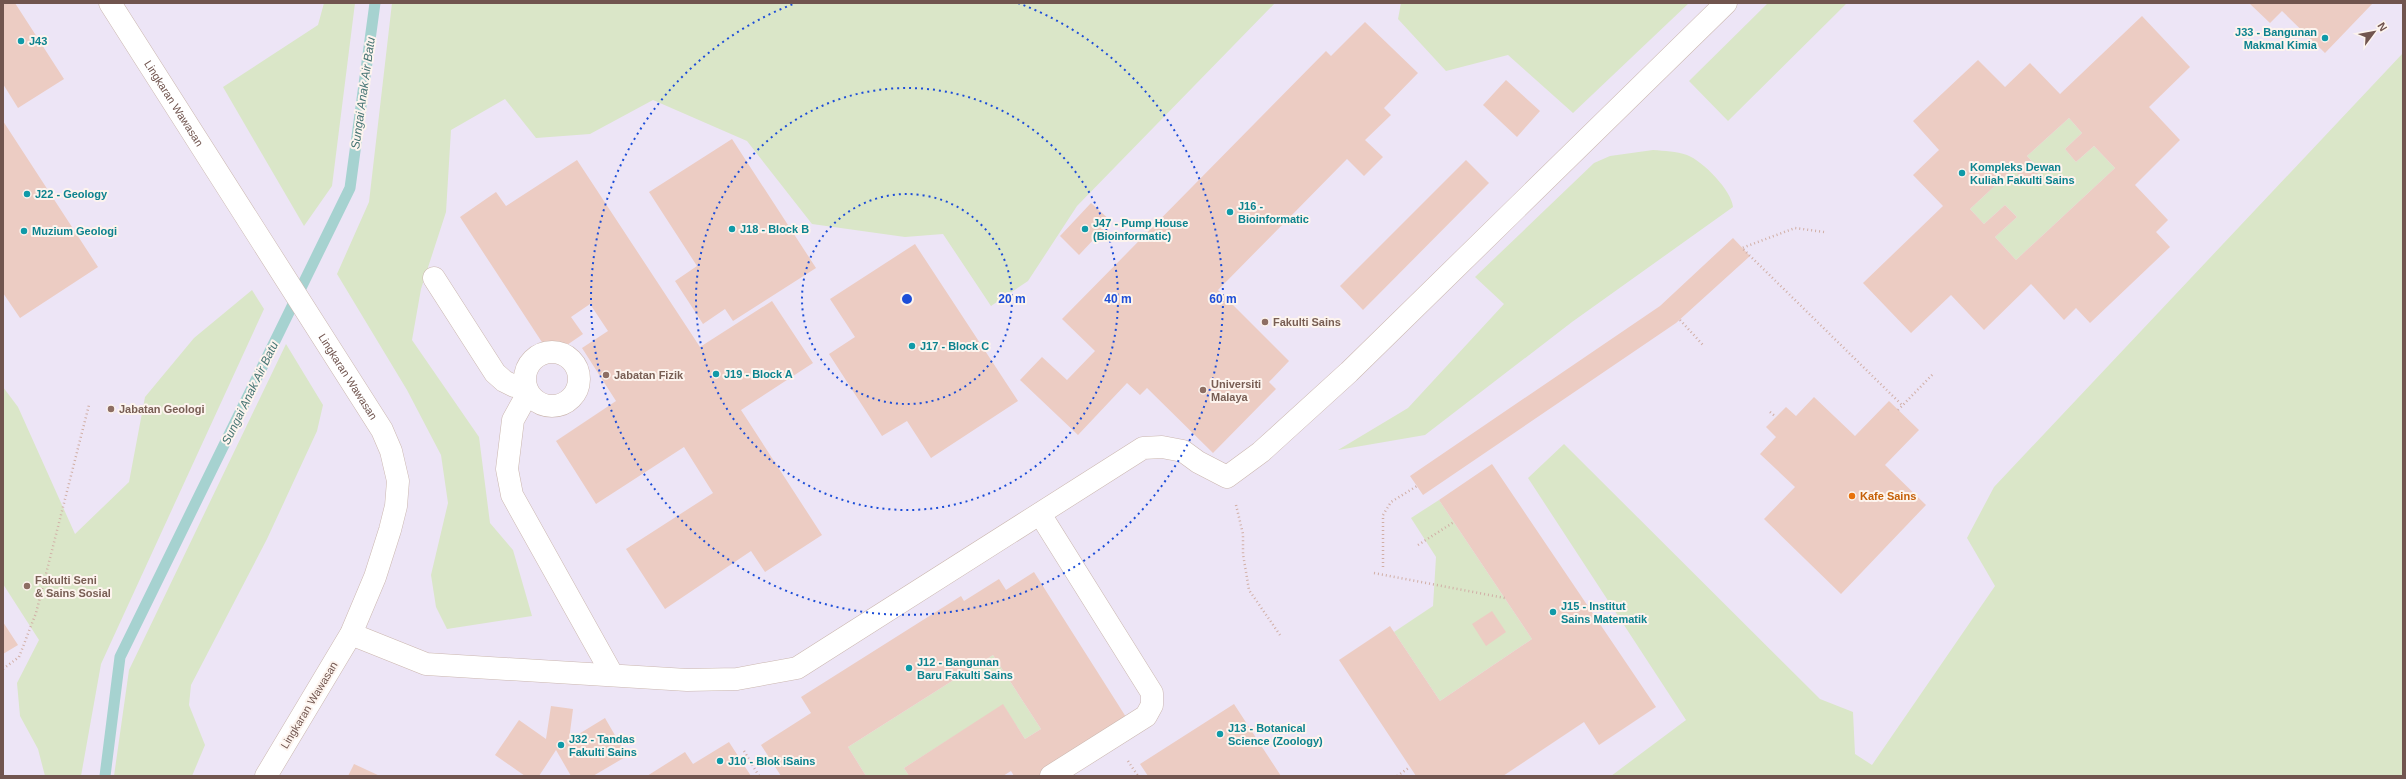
<svg xmlns="http://www.w3.org/2000/svg" width="2406" height="779" viewBox="0 0 2406 779" font-family="Arial,sans-serif">
<style>
.education{fill:#ede5f6}
.green{fill:#dae6c8}
.lines{fill:none;stroke-linecap:round;stroke-linejoin:round}
.stream{stroke:#a6d2d0;stroke-width:11}
.building{fill:#ecccc3;fill-rule:evenodd}
.minor-casing{stroke:#cbb7af;stroke-width:23}
.path{stroke:#d1afa6;stroke-width:2.5;stroke-dasharray:1 3;stroke-linecap:butt}
.minor{stroke:#fff;stroke-width:22}
.ring{fill:none;stroke:#1d4ed8;stroke-width:2;stroke-dasharray:2 4}
.culture-dot{fill:#0f9aa8;stroke:#fdf4ee;stroke-width:1.5}
.education-dot{fill:#8d6e63;stroke:#fdf4ee;stroke-width:1.5}
.food-dot{fill:#e8710a;stroke:#fdf4ee;stroke-width:1.5}
.labels{text-anchor:middle;dominant-baseline:central;stroke-width:4;stroke-linejoin:round;paint-order:stroke}
.culture-label{font-size:11px;font-weight:bold;fill:#0d838f;stroke:#fdf4ee;text-anchor:start}
.street-label{font-size:11px;fill:#71554f;stroke:#fdf4ee}
.education-label{font-size:11px;font-weight:bold;fill:#785e54;stroke:#fdf4ee;text-anchor:start}
.food-label{font-size:11px;font-weight:bold;fill:#c56008;stroke:#fdf4ee;text-anchor:start}
.water-label{font-size:12px;font-style:italic;fill:#457473;stroke:#fdf4ee}
.centre{fill:#1d4ed8;stroke:#fdf4ee;stroke-width:2}
.ring-label{font-size:12px;text-anchor:middle;font-weight:bold;fill:#1d4ed8;stroke:#fdf4ee;stroke-width:4;stroke-linejoin:round;paint-order:stroke}
</style>
<rect width="100%" height="100%" fill="#faf0e8"/>
<path class="education" d="M3 3H2403V776H3Z"/>
<path class="green" d="M324 3H355L332 186 304 226 223 87 318 25Z
M392 3H1275L1077 206 1028 281 991 306 943 234 905 237 812 224 747 141 653 100 590 134 536 138 505 99 451 130 446 212 421 289 412 340 479 437 490 523 513 550 532 616 447 629 436 607 431 575 448 503 441 455 407 390 337 274 369 202Z
M1401 3H1689L1573 113 1508 55 1446 71 1398 19Z
M1768 3H1847L1728 121 1689 81Z
M2403 53V776H1611L1686 720 1528 478 1564 444 1820 699 1853 712 1855 754 1872 765 1995 586 1967 538 1994 487Z
M2069 118 2082 133 2065 149 2076 162 2094 146 2115 168 2016 260 1995 237 2017 217 2005 205 1984 224 1970 209 2013 169 2027 184 2041 171 2027 156Z
M1653 150C1665 151 1676 151 1687 155 1703 161 1732 191 1733 207L1572 322 1425 435 1338 450 1408 408 1504 304 1475 277 1594 163 1610 156Z
M252 290 264 309 101 664 81 776H45L38 749 20 716 17 683 39 640 3 584V387L18 407 75 534 129 482 145 397 194 338Z
M286 344 323 405 317 431 267 539 191 685 189 705 205 745 192 776H114L129 670Z
M1439 500 1532 639 1440 701 1394 632 1433 606 1436 557 1411 518Z
M993 655 1041 729 1025 739 1003 705 904 768 909 776H866L848 747Z"/>
<g class="lines">
<path class="stream" d="M105 776 120 657 350 188 375 3"/>
</g>
<path class="building" d="M3 3H15L64 79 18 108 3 84Z
M2249 3H2373L2325 53 2282 11 2270 23Z
M2142 16 2190 67 2149 107 2180 140 2135 185 2168 220 2156 232 2170 247 2090 323 2076 308 2064 320 2031 284 1984 330 1951 295 1911 333 1863 283 1943 206 1913 175 1939 150 1913 121 1978 60 2005 87 2030 63 2060 94ZM2069 118 2082 133 2065 149 2076 162 2094 146 2115 168 2016 260 1995 237 2017 217 2005 205 1984 224 1970 209 2013 169 2027 184 2041 171 2027 156Z
M1365 22 1418 73 1384 108 1391 115 1365 140 1383 157 1364 176 1347 159 1218 290 1289 361 1269 382 1276 389 1213 453 1147 388 1140 395 1127 383 1078 435 1020 380 1042 357 1067 380 1095 351 1062 319 1326 51 1331 56Z
M1506 80 1540 111 1517 137 1483 105Z
M3 121 98 267 20 318 3 293Z
M732 139 816 268 733 321 725 309 703 324 675 281 697 266 649 192Z
M577 160 700 347 772 301 813 363 741 410 822 535 765 572 751 551 665 609 626 549 713 493 684 447 596 504 556 441 616 401 582 348 608 331 590 304 571 317 583 334 551 356 460 217 496 192 506 206Z
M1466 160 1489 183 1363 310 1340 286Z
M1091 203 1111 221 1079 255 1060 236Z
M1733 238 1750 256 1676 323 1423 495 1410 476 1660 306Z
M915 244 1018 401 931 458 907 421 882 436 829 354 855 337 830 299Z
M1814 397 1855 436 1889 401 1919 430 1885 465 1926 505 1841 594 1764 519 1795 487 1760 454 1776 437 1766 427 1786 407 1796 416Z
M1492 464 1656 707 1599 745 1584 722 1503 776H1416L1339 660 1390 626 1440 701 1532 639 1439 500Z
M1034 572 1126 717 1038 776H1014L1011 771 1003 776H909L904 768 1003 704 1025 739 1041 729 993 655 848 747 866 776H781L761 745 811 713 801 697 961 596 964 601 999 579 1006 590Z
M1492 611 1506 632 1486 646 1472 624Z
M3 622 18 645 3 654Z
M1234 704 1281 776H1148L1140 764Z
M551 706 573 709 569 740 605 718 627 756 593 776H571L556 750 539 776H525L495 755 519 720 546 739Z
M729 742 751 776H647L685 752 693 764Z
M354 764 380 776H348Z"/>
<g class="lines">
<defs>
<g id="minor">
<path id="s1" d="M110 3 382 430 391 451 398 481 396 506 390 530 375 577 351 634 266 776"/>
<path d="M434 278 495 373 504 381 514 386 524 381"/>
<circle cx="552" cy="379" r="27"/>
<path d="M528 393 513 420 507 469 512 495 612 674"/>
<path d="M1040 514 1152 693V705L1146 716 1051 776"/>
<path d="M351 634 426 664 687 680 737 679 797 668 1143 448 1162 447 1183 451 1198 462 1227 477 1261 452 1349 372 1726 3"/>
</g>
</defs>
<use href="#minor" class="minor-casing"/>
<path class="path" d="M1824 232 1795 228 1742 248 1902 405
M1680 320 1703 345
M1898 410 1933 374
M1770 412 1776 417
M1236 505 1243 534V554L1249 590 1280 635
M1418 545 1454 522
M1383 567V515L1391 502 1417 486
M1374 573 1505 598
M3 669 19 657 36 613 89 405
M744 751 759 776
M1128 761 1138 776
M1397 776 1410 767"/>
<use href="#minor" class="minor"/>
</g>
<g class="ring">
<circle cx="907" cy="299" r="105"/>
<circle cx="907" cy="299" r="211"/>
<path d="M1018 3A316 316 0 1 1 796 3"/>
</g>
<g class="culture-dot">
<circle cx="2325" cy="38" r="4"/>
<circle cx="21" cy="41" r="4"/>
<circle cx="1962" cy="173" r="4"/>
<circle cx="27" cy="194" r="4"/>
<circle cx="1230" cy="212" r="4"/>
<circle cx="732" cy="229" r="4"/>
<circle cx="1085" cy="229" r="4"/>
<circle cx="24" cy="231" r="4"/>
<circle cx="912" cy="346" r="4"/>
<circle cx="716" cy="374" r="4"/>
<circle cx="1553" cy="612" r="4"/>
<circle cx="909" cy="668" r="4"/>
<circle cx="1220" cy="734" r="4"/>
<circle cx="561" cy="745" r="4"/>
<circle cx="720" cy="761" r="4"/>
</g>
<g class="education-dot">
<circle cx="1265" cy="322" r="4"/>
<circle cx="606" cy="375" r="4"/>
<circle cx="1203" cy="390" r="4"/>
<circle cx="111" cy="409" r="4"/>
<circle cx="27" cy="586" r="4"/>
</g>
<circle class="food-dot" cx="1852" cy="496" r="4"/>
<g class="labels">
<g class="culture-label">
<text x="2317" y="32" text-anchor="end">J33 - Bangunan<tspan x="2317" dy="13">Makmal Kimia</tspan></text>
<text x="29" y="41">J43</text>
<text x="1970" y="167">Kompleks Dewan<tspan x="1970" dy="13">Kuliah Fakulti Sains</tspan></text>
<text x="35" y="194">J22 - Geology</text>
<text x="1238" y="206">J16 -<tspan x="1238" dy="13">Bioinformatic</tspan></text>
<text x="1093" y="223">J47 - Pump House<tspan x="1093" dy="13">(Bioinformatic)</tspan></text>
<text x="740" y="229">J18 - Block B</text>
<text x="32" y="231">Muzium Geologi</text>
<text x="920" y="346">J17 - Block C</text>
<text x="724" y="374">J19 - Block A</text>
<text x="1561" y="606">J15 - Institut<tspan x="1561" dy="13">Sains Matematik</tspan></text>
<text x="917" y="662">J12 - Bangunan<tspan x="917" dy="13">Baru Fakulti Sains</tspan></text>
<text x="1228" y="728">J13 - Botanical<tspan x="1228" dy="13">Science (Zoology)</tspan></text>
<text x="569" y="739">J32 - Tandas<tspan x="569" dy="13">Fakulti Sains</tspan></text>
<text x="728" y="761">J10 - Blok iSains</text>
</g>
<g class="street-label">
<text stroke="none"><textPath href="#s1" startOffset="119">Lingkaran Wawasan</textPath></text>
<text stroke="none"><textPath href="#s1" startOffset="443">Lingkaran Wawasan</textPath></text>
<text transform="translate(309 705) rotate(-59)">Lingkaran Wawasan</text>
</g>
<g class="education-label">
<text x="1273" y="322">Fakulti Sains</text>
<text x="614" y="375">Jabatan Fizik</text>
<text x="1211" y="384">Universiti<tspan x="1211" dy="13">Malaya</tspan></text>
<text x="119" y="409">Jabatan Geologi</text>
<text x="35" y="580">Fakulti Seni<tspan x="35" dy="13">&amp; Sains Sosial</tspan></text>
</g>
<g class="food-label">
<text x="1860" y="496">Kafe Sains</text>
</g>
<g class="water-label">
<text transform="translate(363 93) rotate(-82)">Sungai Anak Air Batu</text>
<text transform="translate(250 393) rotate(-64)">Sungai Anak Air Batu</text>
</g>
</g>
<circle cx="907" cy="299" r="6" class="centre"/>
<g class="ring-label">
<text x="1012" y="303">20 m</text>
<text x="1118" y="303">40 m</text>
<text x="1223" y="303">60 m</text>
</g>
<rect width="2406" height="779" fill="none" stroke="#71554f" stroke-width="8"/>
<g transform="translate(2374 32) rotate(58)" stroke="#fdf4ee" stroke-width="3" paint-order="stroke">
<path d="M0-3L7 15L0 10L-7 15Z" fill="#71554f"/>
<text y="-6" font-size="11" font-weight="bold" text-anchor="middle" fill="#71554f">N</text>
</g>
</svg>
